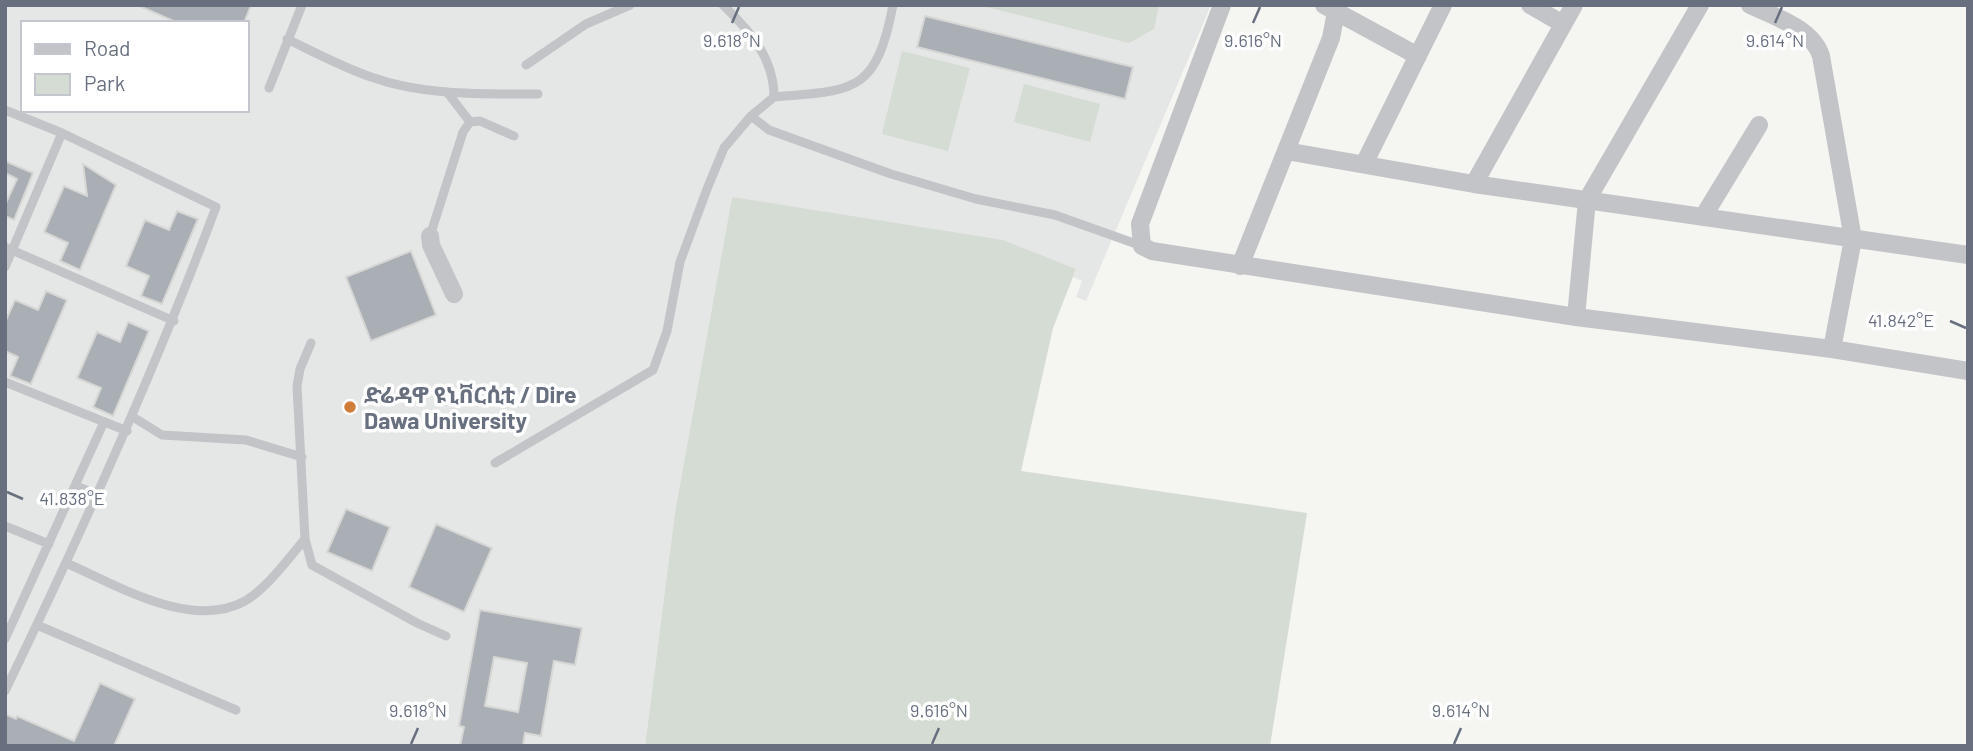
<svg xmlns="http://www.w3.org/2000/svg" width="1973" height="751" viewBox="0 0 1973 751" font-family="Barlow,'Noto Sans Ethiopic',sans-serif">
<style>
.built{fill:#e5e6e6;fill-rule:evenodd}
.green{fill:#d5dcd4}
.building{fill:#aaafb5;stroke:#d6d7d5;stroke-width:2;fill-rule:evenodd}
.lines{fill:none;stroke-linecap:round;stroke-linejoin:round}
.lane{stroke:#c2c4c7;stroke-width:9}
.street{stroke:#c2c4c7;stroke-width:18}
.ticks{fill:none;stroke:#687080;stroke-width:2.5}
.poi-dot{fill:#cf7d39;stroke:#fff;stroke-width:2.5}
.labels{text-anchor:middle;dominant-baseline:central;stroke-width:7;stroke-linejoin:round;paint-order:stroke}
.poi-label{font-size:23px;font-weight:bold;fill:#687080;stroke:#fff;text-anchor:start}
.ticks-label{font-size:18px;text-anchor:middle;fill:#687080;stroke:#fff;stroke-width:7;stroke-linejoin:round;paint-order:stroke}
</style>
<rect width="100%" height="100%" fill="#f5f5f2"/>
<path class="built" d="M5 5H1211L1086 301 1076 297 1082 281 1073 277 1076 270 732 197 675 512 645 746H5ZM23 23H247V110H23Z"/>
<path class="green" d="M979 5H1159L1154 29 1129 43Z
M902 51 970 68 948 151 882 134Z
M1024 84 1100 104 1090 142 1014 122Z
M732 197 1003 240 1076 269 1053 328 1021 471 1307 513 1270 746H645L675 512Z"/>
<path class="building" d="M137 5H251L244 23H178Z
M925 16 1133 67 1125 99 917 47Z
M5 161 33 173 14 220 5 216V205L17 179 5 173Z
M83 164 116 185 80 270 60 261 68 243 44 232 64 186 87 196Z
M177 211 198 219 162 304 141 296 149 276 126 266 145 220 169 230Z
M411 251 436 315 371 341 346 277Z
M46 291 67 300 31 384 10 376 18 357 5 351V322L15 300 38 310Z
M128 322 149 331 113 416 93 407 101 388 77 378 97 332 120 342Z
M346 509 390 527 372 571 327 552Z
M436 524 492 548 464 612 409 587Z
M480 610 582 628 575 665 554 661 541 736 525 733 523 746H460L464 727 459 726ZM494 657 527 663 518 712 485 706Z
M100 683 135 699 114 746H5V714L16 719 17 716 74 741Z"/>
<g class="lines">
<path class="lane" d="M723 5C750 31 774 58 774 97L751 116 769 130 891 174 976 199 1055 215 1142 246
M287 39C314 52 342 67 371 77 424 96 482 94 538 94
M526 65 586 24 630 5
M269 88 302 5
M447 92 470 122 480 121 514 136
M774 97C854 90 876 94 893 5
M5 110 62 133 216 207C154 373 82 532 5 691
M430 236 463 132 470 122
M5 247 174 321
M5 267 62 133
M311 343 300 369 297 386 305 539 312 565 417 623 446 636
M5 382 127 431
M133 417 162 435 246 440 302 457
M495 463 653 370 667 331 680 262 707 189 724 148 751 116
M76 486 98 495
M5 526 49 544
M66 563C115 584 191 631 245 601 267 588 288 559 305 539
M37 625 236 710
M5 639 104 422"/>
<path class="street" d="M1222 5 1140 224 1142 246 1152 251 1576 317 1832 349 1968 371
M1324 5 1418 56
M1530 5 1563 24
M1750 5C1775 17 1812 28 1821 56L1853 239 1832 349
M1286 151 1474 184 1968 255
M1364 164 1443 5
M1474 184 1574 5
M1703 217 1759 125
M430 236 431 245 454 294
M1240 266 1331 38 1336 12
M1576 317 1587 200 1700 5"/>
</g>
<path class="ticks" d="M732 23 739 7M1253 23 1260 7M1775 23 1782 7M1950 321 1966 328M7 492 23 499M411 744 418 728M932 744 939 728M1454 744 1461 728"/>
<circle class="poi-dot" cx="350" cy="407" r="7"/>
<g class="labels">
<g class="poi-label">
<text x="364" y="394">ድሬዳዋ ዩኒቨርሲቲ / Dire<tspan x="364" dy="26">Dawa University</tspan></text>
</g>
</g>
<g class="ticks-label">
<text x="732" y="47">9.618°N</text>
<text x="1253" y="47">9.616°N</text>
<text x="1775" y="47">9.614°N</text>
<text x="1901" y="327">41.842°E</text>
<text x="72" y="505">41.838°E</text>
<text x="418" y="717">9.618°N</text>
<text x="939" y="717">9.616°N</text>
<text x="1461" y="717">9.614°N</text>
</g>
<rect width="1973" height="751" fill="none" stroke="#687080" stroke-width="14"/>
<rect x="21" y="21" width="228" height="91" fill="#ffffff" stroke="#c3c6cc" stroke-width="2"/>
<rect x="35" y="44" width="35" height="10" fill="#c2c4c7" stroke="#c3c6cc" stroke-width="2"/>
<text x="84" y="56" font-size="21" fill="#687080">Road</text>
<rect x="35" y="74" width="35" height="21" fill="#d5dcd4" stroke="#c3c6cc" stroke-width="2"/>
<text x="84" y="91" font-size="21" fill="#687080">Park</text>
</svg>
